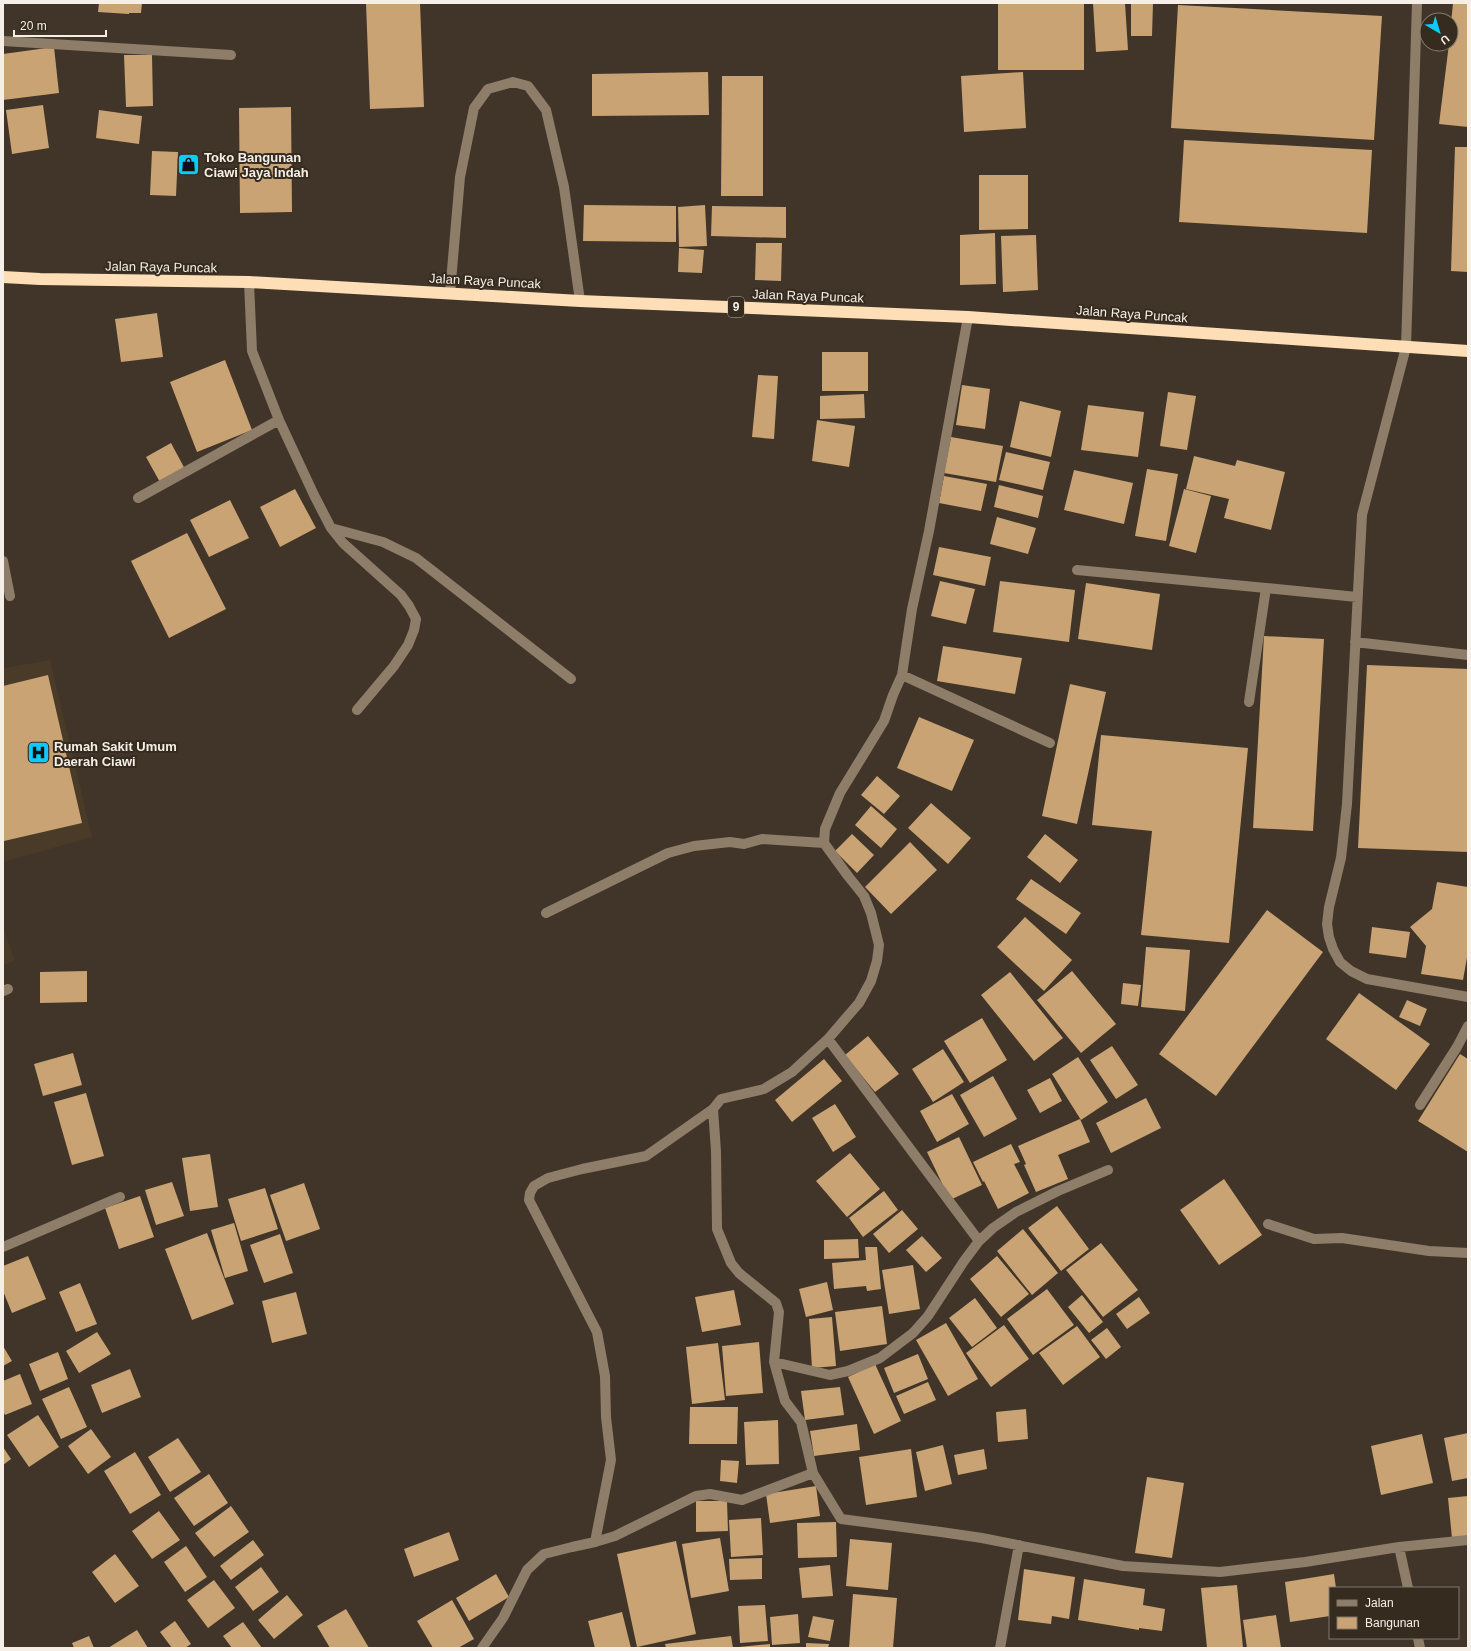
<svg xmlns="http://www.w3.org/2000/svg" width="1471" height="1651" viewBox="0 0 1471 1651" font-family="Arial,sans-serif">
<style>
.built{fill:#493b28}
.building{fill:#c9a373}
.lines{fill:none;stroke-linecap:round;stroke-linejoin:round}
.minor{stroke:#8d7d69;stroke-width:10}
.highway{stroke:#fedeb7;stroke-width:12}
.labels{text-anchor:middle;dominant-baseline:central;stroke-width:4;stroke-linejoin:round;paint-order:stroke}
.shield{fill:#352b1e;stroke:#bcb4ab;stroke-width:1}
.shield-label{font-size:12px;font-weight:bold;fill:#f6efe7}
.poi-label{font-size:13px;font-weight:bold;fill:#f6efe7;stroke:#352b1e;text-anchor:start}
.street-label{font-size:13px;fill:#f6efe7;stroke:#352b1e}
</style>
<rect width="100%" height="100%" fill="#403528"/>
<path class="built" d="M50 660 92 837 3 862V667L4 668Z
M3 927 15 961 3 965Z"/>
<path class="building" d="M99 3H142L141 13H129V14L98 12Z
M366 3H420L424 107 370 109Z
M998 3H1084V70H998Z
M1093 3H1125L1128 50 1096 52Z
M1131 3H1153L1152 36H1131Z
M1453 3H1468V127L1439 124 1449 44H1451V23Z
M1178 5 1382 16 1374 140 1171 128Z
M54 47 59 93 3 100V54Z
M124 55H152L153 106 126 107Z
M708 72 709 115 592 116V74Z
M1023 72 1026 128 964 132 961 76Z
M722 76H763V196H721Z
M43 105 49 148 12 154 6 110Z
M291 107 292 212 240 213 239 108Z
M99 110 142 116 139 144 96 138Z
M1184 140 1372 150 1367 233 1179 222Z
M1455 147H1468V272L1451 271Z
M152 151 178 152 176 196 150 195Z
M979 175H1028V229L979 230Z
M584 205 676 206V242L583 241Z
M705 205 707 246 679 247 678 207Z
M712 206 786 207V238L711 236Z
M995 233 996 284 960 285V235Z
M1036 235 1038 290 1003 292 1001 236Z
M756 243H782L781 281 755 280Z
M679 248 704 250 702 273 678 272Z
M157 313 163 357 121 362 115 319Z
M822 352H868V391H822Z
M225 360 252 430 197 452 170 382Z
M758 375 778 376 774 439 752 437Z
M962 385 990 389 985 429 956 425Z
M1168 392 1196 396 1187 450 1160 446Z
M864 394 865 418 820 419V396Z
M1020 401 1061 411 1051 457 1010 447Z
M1088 405 1144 412 1138 457 1081 450Z
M817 420 855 426 849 467 812 461Z
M951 437 1003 446 996 482 944 473Z
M171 443 186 471 161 484 146 457Z
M1006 452 1050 462 1043 490 999 480Z
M1194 456 1235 466 1237 460 1285 472 1271 530 1224 518 1229 499 1186 489Z
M1147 469 1178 474 1166 541 1135 536Z
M1074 470 1133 483 1124 524 1064 510Z
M944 476 987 484 981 511 939 503Z
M999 485 1043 496 1038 518 994 507Z
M295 489 316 528 280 547 260 507Z
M1184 489 1211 496 1196 553 1169 546Z
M230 500 249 538 209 557 190 520Z
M997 517 1036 528 1028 554 990 544Z
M187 533 226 609 169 638 131 561Z
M939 547 991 557 985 586 933 575Z
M940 581 975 589 966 624 931 616Z
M1000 581 1075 590 1069 642 993 632Z
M1086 583 1160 594 1152 650 1078 639Z
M1264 636 1324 639 1313 831 1253 828Z
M943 646 1022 658 1015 694 937 681Z
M1367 665 1468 669V852L1358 848Z
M48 675 82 823 4 841 3 835V686Z
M1070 684 1106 692 1077 824 1042 816Z
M919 717 974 740 952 791 897 768Z
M1101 735 1248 748 1229 943 1141 935 1152 831 1092 825Z
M877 776 900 796 884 814 861 795Z
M931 803 971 838 948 864 908 828Z
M871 806 897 829 881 848 855 825Z
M852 834 874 855 857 873 835 851Z
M1045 834 1078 860 1060 883 1027 857Z
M910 842 937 870 891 914 865 887Z
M1031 879 1081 913 1066 934 1016 899Z
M1437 882 1468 887V952L1463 980 1421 974 1426 946 1410 927 1432 909Z
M1267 910 1323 952 1216 1096 1159 1054Z
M1025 917 1072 960 1044 991 997 947Z
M1372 927 1410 932 1406 958 1369 953Z
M1146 947 1190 950 1185 1011 1141 1007Z
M87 971V1002L40 1003V972Z
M1072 971 1116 1024 1081 1053 1037 1000Z
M1010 972 1063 1038 1034 1061 981 995Z
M1123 983 1141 985 1138 1006 1121 1004Z
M1359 993 1430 1044 1396 1090 1326 1039Z
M1407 1000 1427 1009 1420 1026 1399 1017Z
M982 1018 1007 1060 970 1083 944 1041Z
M868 1036 899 1074 875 1092 845 1055Z
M1112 1046 1138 1085 1116 1099 1090 1060Z
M943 1049 964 1082 933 1102 912 1069Z
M73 1053 82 1085 43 1096 34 1064Z
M1460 1054 1468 1059V1152L1418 1121Z
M1078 1057 1108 1102 1081 1120 1052 1074Z
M824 1059 842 1081 792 1122 775 1100Z
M993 1076 1017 1119 984 1137 960 1095Z
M1050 1078 1062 1101 1040 1113 1027 1090Z
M86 1093 104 1156 72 1165 54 1102Z
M952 1094 969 1124 937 1142 920 1111Z
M1146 1098 1161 1128 1111 1153 1096 1123Z
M835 1104 856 1137 833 1152 812 1118Z
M1080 1119 1090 1142 1058 1155 1068 1179 1036 1192 1024 1165 1026 1164 1018 1146Z
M959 1137 982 1185 950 1200 927 1152Z
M1011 1144 1020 1162 1014 1164 1029 1193 998 1209 984 1181 983 1182 973 1162Z
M850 1153 880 1189 847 1217 816 1181Z
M210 1154 218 1207 190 1211 182 1158Z
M1224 1179 1262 1235 1219 1265 1180 1210Z
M172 1182 184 1216 156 1225 145 1190Z
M304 1183 320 1229 286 1241 270 1195Z
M265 1188 278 1229 241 1241 228 1199Z
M884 1191 898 1210 863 1237 849 1218Z
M140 1196 154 1237 119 1249 105 1208Z
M1057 1206 1089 1249 1061 1271 1028 1228Z
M902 1210 918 1229 889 1253 873 1234Z
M234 1223 248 1271 225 1278 211 1230Z
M1023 1229 1058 1273 1032 1295 997 1251Z
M207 1233 234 1304 192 1320 165 1249Z
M280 1234 293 1273 264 1283 250 1245Z
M922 1236 942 1258 926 1272 906 1250Z
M858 1239 859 1258 824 1259V1240Z
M1101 1243 1138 1290 1103 1317 1066 1270Z
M865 1247H877L881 1289 867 1291 866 1286 834 1289 832 1263 866 1260Z
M28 1256 46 1299 12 1313 3 1291V1266Z
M997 1256 1029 1294 1001 1317 970 1279Z
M913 1265 920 1309 889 1314 882 1270Z
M827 1282 833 1310 806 1317 799 1289Z
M80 1283 97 1324 76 1332 59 1292Z
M1047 1289 1074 1325 1033 1355 1007 1319Z
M734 1290 741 1325 702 1332 695 1297Z
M296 1292 307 1334 272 1343 262 1301Z
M1082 1295 1103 1322 1089 1333 1068 1307Z
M1139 1297 1150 1313 1127 1329 1116 1314Z
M975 1298 997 1328 972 1347 949 1318Z
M882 1306 887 1344 840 1351 835 1312Z
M832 1317 836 1366 812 1368 809 1319Z
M946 1323 978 1379 948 1396 916 1340Z
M1004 1325 1029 1359 991 1387 966 1353Z
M1077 1326 1100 1357 1063 1385 1039 1353Z
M1107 1328 1121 1347 1106 1359 1091 1340Z
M97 1332 111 1354 79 1373 66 1351Z
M759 1342 763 1393 726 1396 722 1346Z
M718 1343 725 1400 692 1404 686 1347Z
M3 1346 12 1361 3 1366Z
M58 1352 68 1379 40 1391 29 1364Z
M918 1354 928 1379 894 1393 884 1368Z
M875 1364 901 1421 874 1434 848 1377Z
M130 1369 141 1397 102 1413 91 1385Z
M20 1374 32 1404 5 1415 3 1411V1381Z
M928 1382 936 1400 904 1414 896 1396Z
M69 1387 87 1427 61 1439 42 1399Z
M840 1387 844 1415 805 1420 801 1391Z
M690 1407H738L737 1444H689Z
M1026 1409 1028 1439 998 1442 996 1412Z
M38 1415 59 1447 29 1467 7 1435Z
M778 1420 779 1464 746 1465 744 1422Z
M857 1424 860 1450 814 1456 810 1431Z
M91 1429 111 1457 88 1474 68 1446Z
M1468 1433V1478L1452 1481 1444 1438Z
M1422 1434 1433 1483 1381 1495 1371 1446Z
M178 1438 201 1472 170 1492 148 1457Z
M943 1445 952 1484 925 1491 916 1452Z
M3 1447 11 1459 3 1465Z
M911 1449 917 1497 866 1505 859 1457Z
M984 1449 987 1469 958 1475 954 1455Z
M135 1452 161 1495 130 1514 104 1471Z
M721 1460 739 1461 737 1483 720 1481Z
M209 1474 228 1503 194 1526 174 1498Z
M1147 1477 1184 1483 1172 1558 1135 1553Z
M816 1486 820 1516 770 1523 766 1494Z
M1468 1496V1536L1452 1538 1448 1498Z
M696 1501H727L728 1531 696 1532Z
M231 1506 249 1532 214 1557 195 1533Z
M159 1511 180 1540 152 1559 132 1531Z
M761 1518 763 1555 731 1557 729 1520Z
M836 1522 837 1557 798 1558 797 1523Z
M449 1532 459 1560 414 1577 404 1549Z
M720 1538 729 1591 691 1598 682 1544Z
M850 1539 892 1543 888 1590 846 1586Z
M253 1540 264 1555 231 1580 220 1566Z
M676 1541 696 1634 637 1647 617 1554Z
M186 1546 207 1577 185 1592 164 1562Z
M115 1554 139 1586 115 1603 92 1572Z
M762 1558V1579L730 1580 729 1559Z
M830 1565 833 1596 802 1598 799 1568Z
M261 1567 279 1592 253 1611 235 1587Z
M1024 1569 1075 1577 1069 1619 1052 1616 1051 1624 1018 1620Z
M496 1574 509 1597 469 1621 456 1598Z
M1334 1574 1336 1588H1330V1616L1290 1622 1285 1582Z
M1084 1579 1145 1589 1143 1605 1165 1609 1162 1631 1139 1628V1630L1078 1620Z
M214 1580 235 1608 208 1628 187 1600Z
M1237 1585 1243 1648H1207L1201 1588Z
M853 1594 897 1598 893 1648H849Z
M287 1595 303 1615 274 1639 258 1620Z
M452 1600 474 1639 458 1648H433L417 1621Z
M765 1605 768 1641 740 1643 738 1606Z
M346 1609 369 1648H330L317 1626Z
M622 1612 631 1648H595L588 1621Z
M798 1614 800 1643 772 1645 770 1617Z
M1276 1615 1281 1648H1247L1243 1620Z
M813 1616 834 1620 830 1641 808 1637Z
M175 1621 191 1644 185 1648H172L160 1632Z
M243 1622 262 1648H232L223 1636Z
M137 1630 148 1648H108Z
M89 1636 94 1648H74L72 1643Z
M731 1636 733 1648H666L665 1644Z
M806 1643 829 1644 828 1648H806Z
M770 1644V1648H739V1647Z"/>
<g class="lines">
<path class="minor" d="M1417 3 1406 347 1362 515 1347 804 1341 858 1329 907 1327 924 1329 937 1333 949 1340 962 1351 971 1367 979 1468 997
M3 41 231 55
M249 282 252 351 279 420 314 495 331 528 343 543 401 595 409 606 416 619 414 630 408 645 394 666 357 710
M450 293 460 177 474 108 488 89 513 82 528 86 546 110 564 187 580 301
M138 498 279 420
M331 528 383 542 416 558 571 679
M3 561 10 596
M1077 570 1266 588
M1355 642 1468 655
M902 675 1050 743
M1249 702 1266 588 1357 597
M546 913 668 853 694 846 730 842 744 844 762 839 824 843
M3 991 8 989
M828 1039 979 1241
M1420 1105 1457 1047 1468 1026
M1268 1224 1314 1239 1342 1238 1429 1251 1468 1253
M3 1247 120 1197
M774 1362 830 1375 848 1371 880 1358 913 1333 928 1316 964 1261 979 1241 993 1228 1016 1212 1058 1191 1108 1170
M813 1473 801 1422 785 1401 774 1362 779 1312 776 1303 739 1273 731 1263 717 1229 716 1151 713 1109 721 1099 764 1089 792 1072 828 1039 846 1018 859 1003 871 981 877 961 879 945 871 913 864 896 848 876 824 843 825 829 840 793 884 721 893 695 902 675 912 609 929 531 968 317
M595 1542 611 1460 606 1417 605 1376 597 1332 529 1200 530 1193 534 1186 548 1178 582 1169 646 1156 713 1109
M1399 1547 1408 1588
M1418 1638 1420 1648
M482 1648 503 1618 527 1570 544 1554 572 1547 595 1542 615 1536 696 1496 710 1494 742 1500 813 1473 841 1519 941 1532 982 1538 1123 1566 1220 1572 1305 1562 1399 1547 1468 1540
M1000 1648 1019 1545"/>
<path class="highway" d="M3 277 40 279 249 282 580 301 968 317 1468 351"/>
</g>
<defs>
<symbol id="shop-square" viewBox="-11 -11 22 22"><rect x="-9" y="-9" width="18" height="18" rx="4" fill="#0ccafa" stroke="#352b1e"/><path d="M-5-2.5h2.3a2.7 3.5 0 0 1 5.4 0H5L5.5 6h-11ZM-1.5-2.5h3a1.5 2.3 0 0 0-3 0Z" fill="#111"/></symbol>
<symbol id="hospital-square" viewBox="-11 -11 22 22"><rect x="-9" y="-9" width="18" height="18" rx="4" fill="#0ccafa" stroke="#352b1e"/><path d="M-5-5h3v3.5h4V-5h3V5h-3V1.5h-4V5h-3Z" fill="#111"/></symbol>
</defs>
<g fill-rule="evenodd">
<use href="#shop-square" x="176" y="152" width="25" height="25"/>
<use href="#hospital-square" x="26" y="740" width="25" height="25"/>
</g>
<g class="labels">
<rect class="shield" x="728" y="297" width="16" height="20" rx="3"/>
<g class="shield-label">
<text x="736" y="307">9</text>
</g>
<g class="poi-label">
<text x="204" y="157">Toko Bangunan<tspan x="204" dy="15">Ciawi Jaya Indah</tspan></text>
<text x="54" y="746">Rumah Sakit Umum<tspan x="54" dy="15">Daerah Ciawi</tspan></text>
</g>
<g class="street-label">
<text transform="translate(161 267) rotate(1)">Jalan Raya Puncak</text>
<text transform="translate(485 281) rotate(3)">Jalan Raya Puncak</text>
<text transform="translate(808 296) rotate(2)">Jalan Raya Puncak</text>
<text transform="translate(1132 314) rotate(4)">Jalan Raya Puncak</text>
</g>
</g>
<rect width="1471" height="1651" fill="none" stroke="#f6efe7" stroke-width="8"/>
<rect x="1329" y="1587" width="130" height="52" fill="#352b1e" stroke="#82796e"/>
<rect x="1337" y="1600" width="20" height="6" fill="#8d7d69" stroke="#82796e"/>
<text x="1365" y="1607" font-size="12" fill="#f6efe7">Jalan</text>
<rect x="1337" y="1617" width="20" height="12" fill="#c9a373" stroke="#82796e"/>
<text x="1365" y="1627" font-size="12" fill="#f6efe7">Bangunan</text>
<g transform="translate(1439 32) rotate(142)"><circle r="19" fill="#352b1e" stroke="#82796e"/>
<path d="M0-3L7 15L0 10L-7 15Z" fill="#0ccafa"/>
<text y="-6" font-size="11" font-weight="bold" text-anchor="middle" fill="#f6efe7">U</text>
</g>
<path d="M14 30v6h92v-6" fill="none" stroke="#f6efe7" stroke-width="2"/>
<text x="20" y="30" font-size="12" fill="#f6efe7" stroke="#352b1e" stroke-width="3" paint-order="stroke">20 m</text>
</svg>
